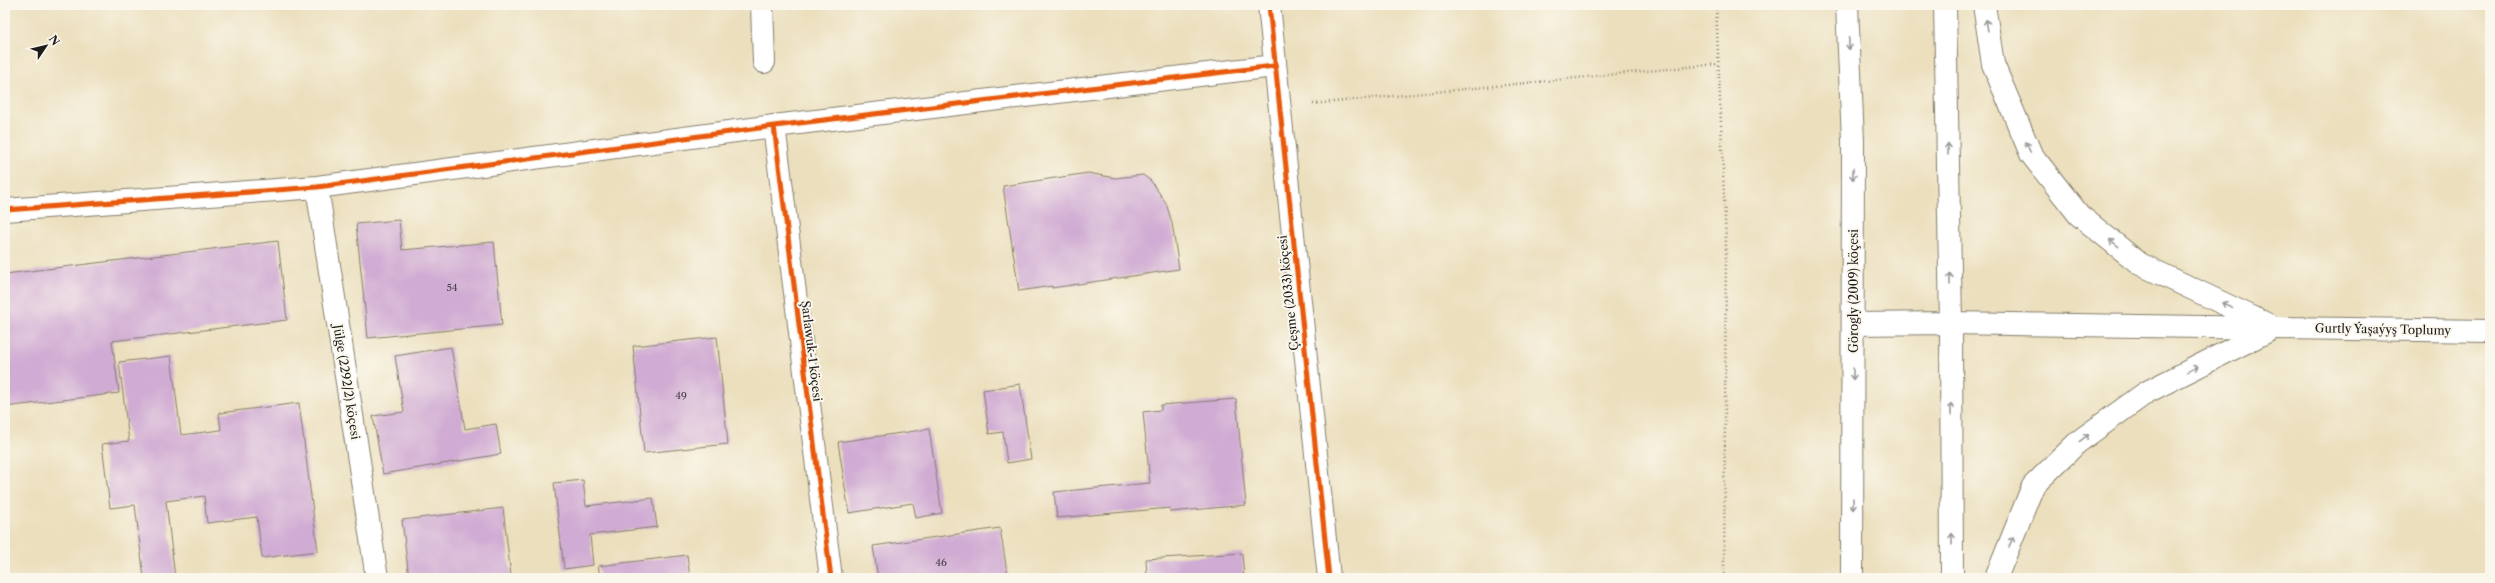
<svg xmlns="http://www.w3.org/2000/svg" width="2495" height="583" viewBox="0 0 2495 583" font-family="'Libre Caslon Text',serif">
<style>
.building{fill:#d0abd3}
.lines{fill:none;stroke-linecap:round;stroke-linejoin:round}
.minor-casing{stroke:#847e6c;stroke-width:24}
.major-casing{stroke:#847e6c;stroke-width:24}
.path{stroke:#847e6c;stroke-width:2.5;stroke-dasharray:1 3;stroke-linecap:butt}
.minor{stroke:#fff;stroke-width:22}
.major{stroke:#fff;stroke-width:22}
.cycleway-casing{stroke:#fbf7ec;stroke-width:8}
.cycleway{stroke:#e8590c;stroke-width:5}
.oneway{stroke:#999}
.labels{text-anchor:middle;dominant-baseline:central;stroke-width:4;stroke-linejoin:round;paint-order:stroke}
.number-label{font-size:10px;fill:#49404a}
.street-label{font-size:12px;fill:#1c1c1c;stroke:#fbf7ec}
</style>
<rect width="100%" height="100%" fill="#fbf7ec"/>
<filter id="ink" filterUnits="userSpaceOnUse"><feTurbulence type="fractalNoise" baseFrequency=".025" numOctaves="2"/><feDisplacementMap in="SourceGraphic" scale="8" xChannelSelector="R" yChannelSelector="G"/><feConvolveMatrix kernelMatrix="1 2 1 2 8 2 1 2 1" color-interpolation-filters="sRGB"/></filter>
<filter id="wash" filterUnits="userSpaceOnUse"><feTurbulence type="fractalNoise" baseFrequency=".012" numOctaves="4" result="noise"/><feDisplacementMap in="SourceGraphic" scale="16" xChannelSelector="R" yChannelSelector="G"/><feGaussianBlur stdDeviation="0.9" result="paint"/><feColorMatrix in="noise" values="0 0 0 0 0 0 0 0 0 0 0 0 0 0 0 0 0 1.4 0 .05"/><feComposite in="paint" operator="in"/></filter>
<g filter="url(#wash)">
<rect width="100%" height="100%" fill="#ebdfbd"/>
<g id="blocks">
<path class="building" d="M1088 173 1115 178 1143 175 1151 181 1166 203 1172 223 1179 269 1052 288V286L1019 291 1003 186Z
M399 220 402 250 494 242 502 325 368 338 356 224Z
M278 241 287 320 112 341 119 393 5 407V274Z
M717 337 728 444 644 453 633 346Z
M451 347 465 429 496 424 501 454 383 474 373 416 404 412 395 356Z
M171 356 181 435 221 430 219 413 299 403 318 551 262 558 257 517 207 523 204 496 166 501 175 578H144L135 505 110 508 102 444 129 441 119 362Z
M1020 384 1031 459 1007 463 1003 432 989 434 983 390Z
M1236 399 1246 505 1170 512V508L1057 518 1054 492 1150 483 1143 412 1161 410V405Z
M929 429 942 513 916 518 913 503 849 513 838 442Z
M583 480 586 506 653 498 657 527 590 535 593 565 564 569 554 483Z
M503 508 511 576 500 578H409L402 520Z
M1000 528 1008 578H878L873 546Z
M1242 553 1244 578H1147L1146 559Z
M687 555 690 578H581L600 575 598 566Z"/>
</g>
</g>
<g filter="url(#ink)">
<use href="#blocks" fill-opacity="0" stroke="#847e6c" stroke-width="1"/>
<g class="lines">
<defs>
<path id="minor" d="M762 5 764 62
M1269 5 1329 578
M774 126 831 578
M317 187 377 578
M5 210 317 187 774 126 1274 66
M2275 328 2490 331"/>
<path id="major" d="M1847 5 1853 141 1852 578
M1945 5 1951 323 1952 578
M1984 5 1993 64 2031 154 2079 215 2140 264 2275 328
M1853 324 1951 323 2268 328
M1996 578 2033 486 2078 442 2147 392 2272 329"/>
</defs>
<use href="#minor" class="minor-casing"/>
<use href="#major" class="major-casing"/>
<path class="path" d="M1716 5 1726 242 1724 578
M1313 104 1718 64"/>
<use href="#minor" class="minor"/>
<use href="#major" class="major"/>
<defs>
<path id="cycleway" d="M1269 5 1329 578
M774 126 831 578
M5 210 317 187 774 126 1274 66"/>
</defs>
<use href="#cycleway" class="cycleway-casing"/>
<use href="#cycleway" class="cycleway"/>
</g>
<defs><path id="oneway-shaft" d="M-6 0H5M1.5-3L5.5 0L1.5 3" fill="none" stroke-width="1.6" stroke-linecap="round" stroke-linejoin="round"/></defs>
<g class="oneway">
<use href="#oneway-shaft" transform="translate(1987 25) rotate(-99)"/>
<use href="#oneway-shaft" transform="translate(1849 44) rotate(88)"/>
<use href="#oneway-shaft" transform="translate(2028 147) rotate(-113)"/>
<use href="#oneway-shaft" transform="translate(1948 149) rotate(-91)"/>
<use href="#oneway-shaft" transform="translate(1853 174) rotate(90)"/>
<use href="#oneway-shaft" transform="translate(2114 243) rotate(-142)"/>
<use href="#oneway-shaft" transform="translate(1950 279) rotate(-91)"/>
<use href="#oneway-shaft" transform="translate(2227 305) rotate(-155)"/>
<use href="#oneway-shaft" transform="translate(2193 369) rotate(-26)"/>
<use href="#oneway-shaft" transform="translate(1853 374) rotate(90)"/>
<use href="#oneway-shaft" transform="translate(1951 409) rotate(-90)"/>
<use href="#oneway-shaft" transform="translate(2084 438) rotate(-36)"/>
<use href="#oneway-shaft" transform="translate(1853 504) rotate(90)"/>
<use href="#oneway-shaft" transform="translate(1952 539) rotate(-90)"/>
<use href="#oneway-shaft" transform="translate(2011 542) rotate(-68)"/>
</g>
</g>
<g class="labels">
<g class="number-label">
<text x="452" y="287">54</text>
<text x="681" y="395">49</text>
<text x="941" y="562">46</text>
</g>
<g class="street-label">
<text transform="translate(1853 291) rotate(-90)">Görogly (2009) köçesi</text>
<text transform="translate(1288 293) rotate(-96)">Çeşme (2033) köçesi</text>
<text transform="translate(2383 329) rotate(1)">Gurtly Ýaşaýyş Toplumy</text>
<text transform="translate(812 351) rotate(83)">Şarlawuk-1 köçesi</text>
<text transform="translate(347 382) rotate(81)">Jülge (2292/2) köçesi</text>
</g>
</g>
<rect width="2495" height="583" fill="none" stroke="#fbf7ec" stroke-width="20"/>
<g transform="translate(46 46) rotate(55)" stroke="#fbf7ec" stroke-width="3" paint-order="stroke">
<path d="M0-3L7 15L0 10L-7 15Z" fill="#1c1c1c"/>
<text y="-6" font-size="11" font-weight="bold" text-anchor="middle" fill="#1c1c1c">N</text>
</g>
</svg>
